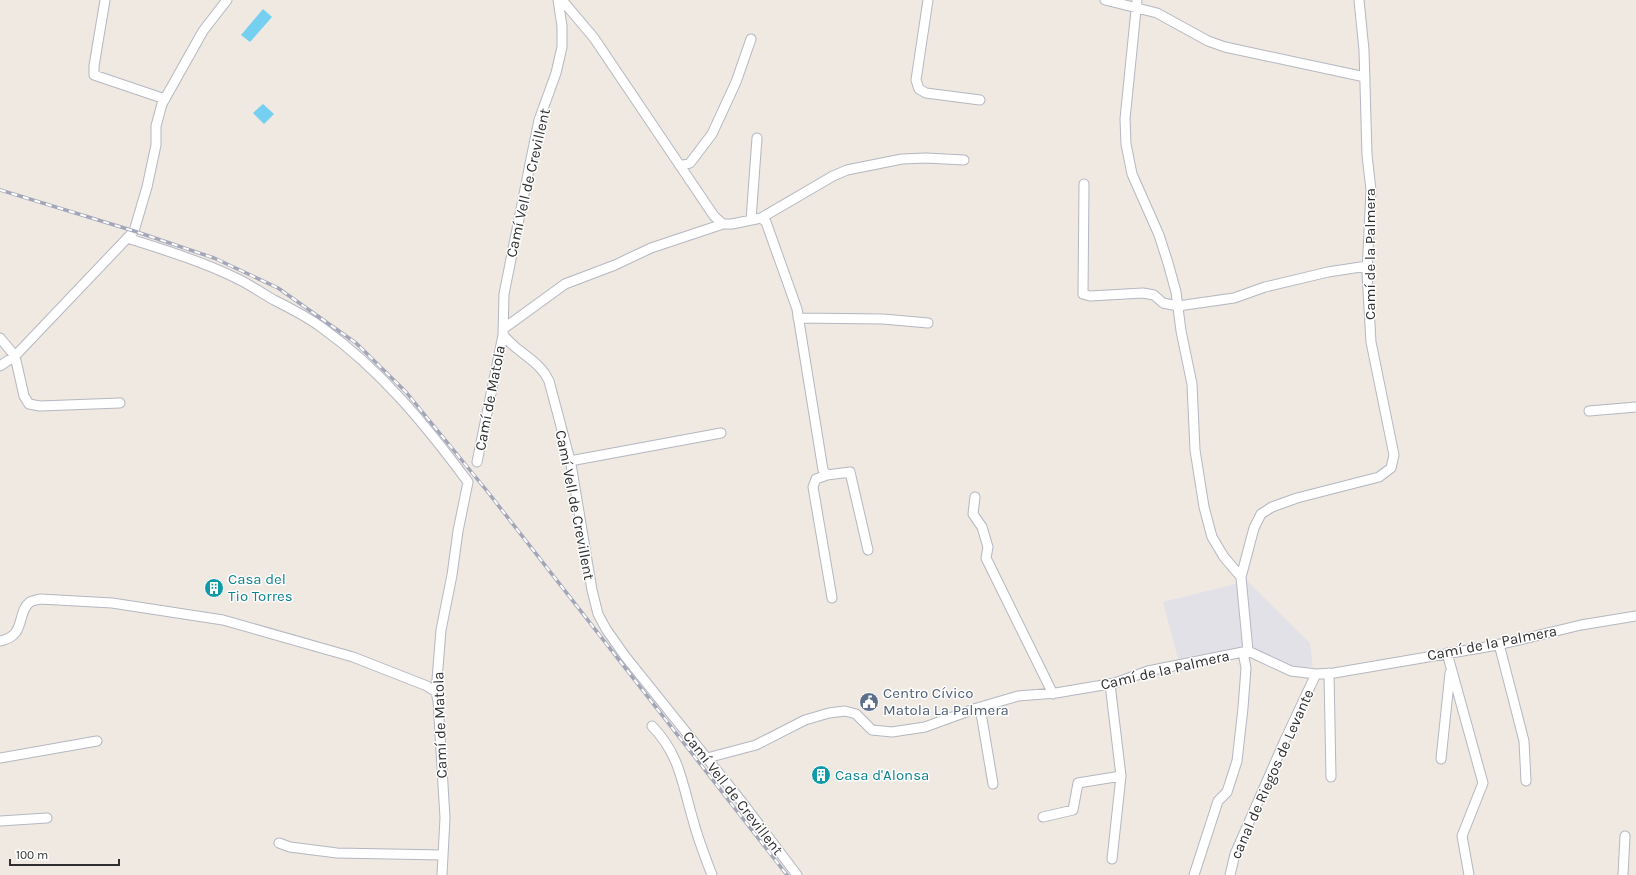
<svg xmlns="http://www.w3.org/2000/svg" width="1636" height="875" viewBox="0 0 1636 875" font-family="Karla,sans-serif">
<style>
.industrial{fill:#e3e1e8}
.water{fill:#75cff0}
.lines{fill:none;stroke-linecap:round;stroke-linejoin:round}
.minor-casing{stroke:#b4b7c1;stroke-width:11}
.minor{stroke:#fff;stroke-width:9}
.rail-casing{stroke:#a3a6b8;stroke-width:3.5}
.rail{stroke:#fff;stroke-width:2;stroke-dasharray:6;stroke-linecap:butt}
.labels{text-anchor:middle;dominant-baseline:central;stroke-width:3;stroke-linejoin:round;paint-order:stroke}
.street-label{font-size:15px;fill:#2e2e2e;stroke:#fff}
.culture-label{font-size:15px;fill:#0d838f;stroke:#fff;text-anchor:start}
.service-label{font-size:15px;fill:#4e5e75;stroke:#fff;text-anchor:start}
</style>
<rect width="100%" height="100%" fill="#efe9e1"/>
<path class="industrial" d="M1247 581 1310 643 1313 667 1289 666 1243 647 1178 659 1163 602Z"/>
<path class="water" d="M263 9 272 17 250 42 241 35Z
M263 104 274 114 264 124 253 113Z"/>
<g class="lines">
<defs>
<path id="minor" d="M105 0 94 66V75L165 99
M558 0 562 26V47L556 73 539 120 531 159 504 294 503 335C508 340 513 346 519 350 531 360 542 366 549 381L571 464 592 590 598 614 606 629 625 656 742 802 797 875
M562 0 594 38 714 216 723 224H732L761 218 766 222 797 309 823 470 827 475 850 472 868 550
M928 0 916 80 919 89 926 93 980 100
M1105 0 1157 13 1208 41 1225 47 1365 77
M1137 0 1125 119 1126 144 1132 174 1159 235 1168 263 1176 292 1181 331 1192 384 1195 450 1204 507 1212 537 1224 557 1241 577 1248 651
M680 166 690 163 712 134 736 82 751 39
M1084 184 1083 294 1090 296 1143 293 1154 295 1163 303 1178 306 1234 298 1265 287 1328 272 1367 266
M761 218 833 176 847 170 902 159 926 158 964 160
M751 220 757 138
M127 238C165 250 204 262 240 280 252 286 263 294 274 300 290 308 306 316 321 327 380 369 425 424 468 482L458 531 452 575 441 630 436 692 438 701 445 818 442 875
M798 318 883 319 928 323
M503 329 565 284 615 265 651 248 723 224
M0 338 15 356 24 396 29 404 40 406 120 403
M0 366 15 356 134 231 147 187 156 145V126L162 104 203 31 227 0
M1589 411 1636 407
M570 461 721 433
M477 462 503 335
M827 475 816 479 813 487 832 598
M975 497 973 514 982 527 988 547 986 558 1053 694
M1241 577 1254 528 1261 514 1272 507 1297 498 1379 477 1391 468 1394 455 1371 342 1367 273 1371 190 1367 155 1364 50 1359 0
M0 641C27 636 16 612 30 602 33 600 37 600 40 599L112 603 223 620 353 657 427 686 436 692
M1499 644 1524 741 1526 781
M1447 653 1483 783 1462 836 1469 875
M1329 673 1331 777
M1110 684 1121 776 1112 859
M980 707 993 784
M652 726C680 755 682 783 693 820 698 839 705 857 712 875
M0 758 97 741
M707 758 756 745 805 720 829 713 845 711 856 714 872 730 892 732 925 727 977 708 1018 696 1056 693 1115 683 1148 671 1248 651 1291 671 1316 674 1334 673 1498 645 1581 625 1636 616
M1441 759 1450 673
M1043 817 1073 810 1078 783 1121 776
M0 821 47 818
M279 843 290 847 337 853 443 855
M1194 875 1218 801 1227 792 1237 761 1243 708 1246 668 1243 652
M1230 875 1235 854 1285 740 1316 674
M1623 875 1625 836"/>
</defs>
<use href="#minor" class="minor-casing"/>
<use href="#minor" class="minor"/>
<defs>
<path id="rail" d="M0 190 134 231 214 258 278 288 356 343 406 392 487 491 787 875"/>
</defs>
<use href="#rail" class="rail-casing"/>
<use href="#rail" class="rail"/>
</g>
<defs>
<symbol id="building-disc" viewBox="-11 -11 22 22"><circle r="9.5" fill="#0f9aa8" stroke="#fff"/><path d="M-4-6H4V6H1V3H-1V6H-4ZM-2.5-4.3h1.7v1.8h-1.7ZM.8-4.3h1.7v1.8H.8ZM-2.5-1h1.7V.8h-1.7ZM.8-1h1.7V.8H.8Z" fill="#fff"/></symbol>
<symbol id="civic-disc" viewBox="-11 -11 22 22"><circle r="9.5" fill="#5c6f8a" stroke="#fff"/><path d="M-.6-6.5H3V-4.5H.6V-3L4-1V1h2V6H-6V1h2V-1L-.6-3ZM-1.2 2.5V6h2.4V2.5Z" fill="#fff"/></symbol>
</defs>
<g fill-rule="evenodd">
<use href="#building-disc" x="203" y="577" width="22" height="22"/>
<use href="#civic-disc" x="858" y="691" width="22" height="22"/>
<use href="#building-disc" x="810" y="764" width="22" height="22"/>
</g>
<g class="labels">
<g class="street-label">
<text transform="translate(528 183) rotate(-77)">Camí Vell de Crevillent</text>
<text transform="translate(1370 254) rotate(-90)">Camí de la Palmera</text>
<text transform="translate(490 398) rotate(-79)">Camí de Matola</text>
<text transform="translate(575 505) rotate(79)">Camí Vell de Crevillent</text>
<text transform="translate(1492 643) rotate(-11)">Camí de la Palmera</text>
<text transform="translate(1165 670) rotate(-13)">Camí de la Palmera</text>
<text transform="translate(440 725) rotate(-92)">Camí de Matola</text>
<text transform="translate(1272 774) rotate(-66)">canal de Riegos de Levante</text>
<text transform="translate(733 793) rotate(52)">Camí Vell de Crevillent</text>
</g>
<g class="culture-label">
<text x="228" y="579">Casa del<tspan x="228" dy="17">Tio Torres</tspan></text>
<text x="835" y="775">Casa d'Alonsa</text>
</g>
<g class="service-label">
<text x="883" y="693">Centro Cívico<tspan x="883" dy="17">Matola La Palmera</tspan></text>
</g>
</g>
<path d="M10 859v6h109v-6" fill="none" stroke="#2e2e2e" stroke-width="2"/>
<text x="16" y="859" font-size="12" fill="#2e2e2e" stroke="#ffffff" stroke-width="3" paint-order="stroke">100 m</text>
</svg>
